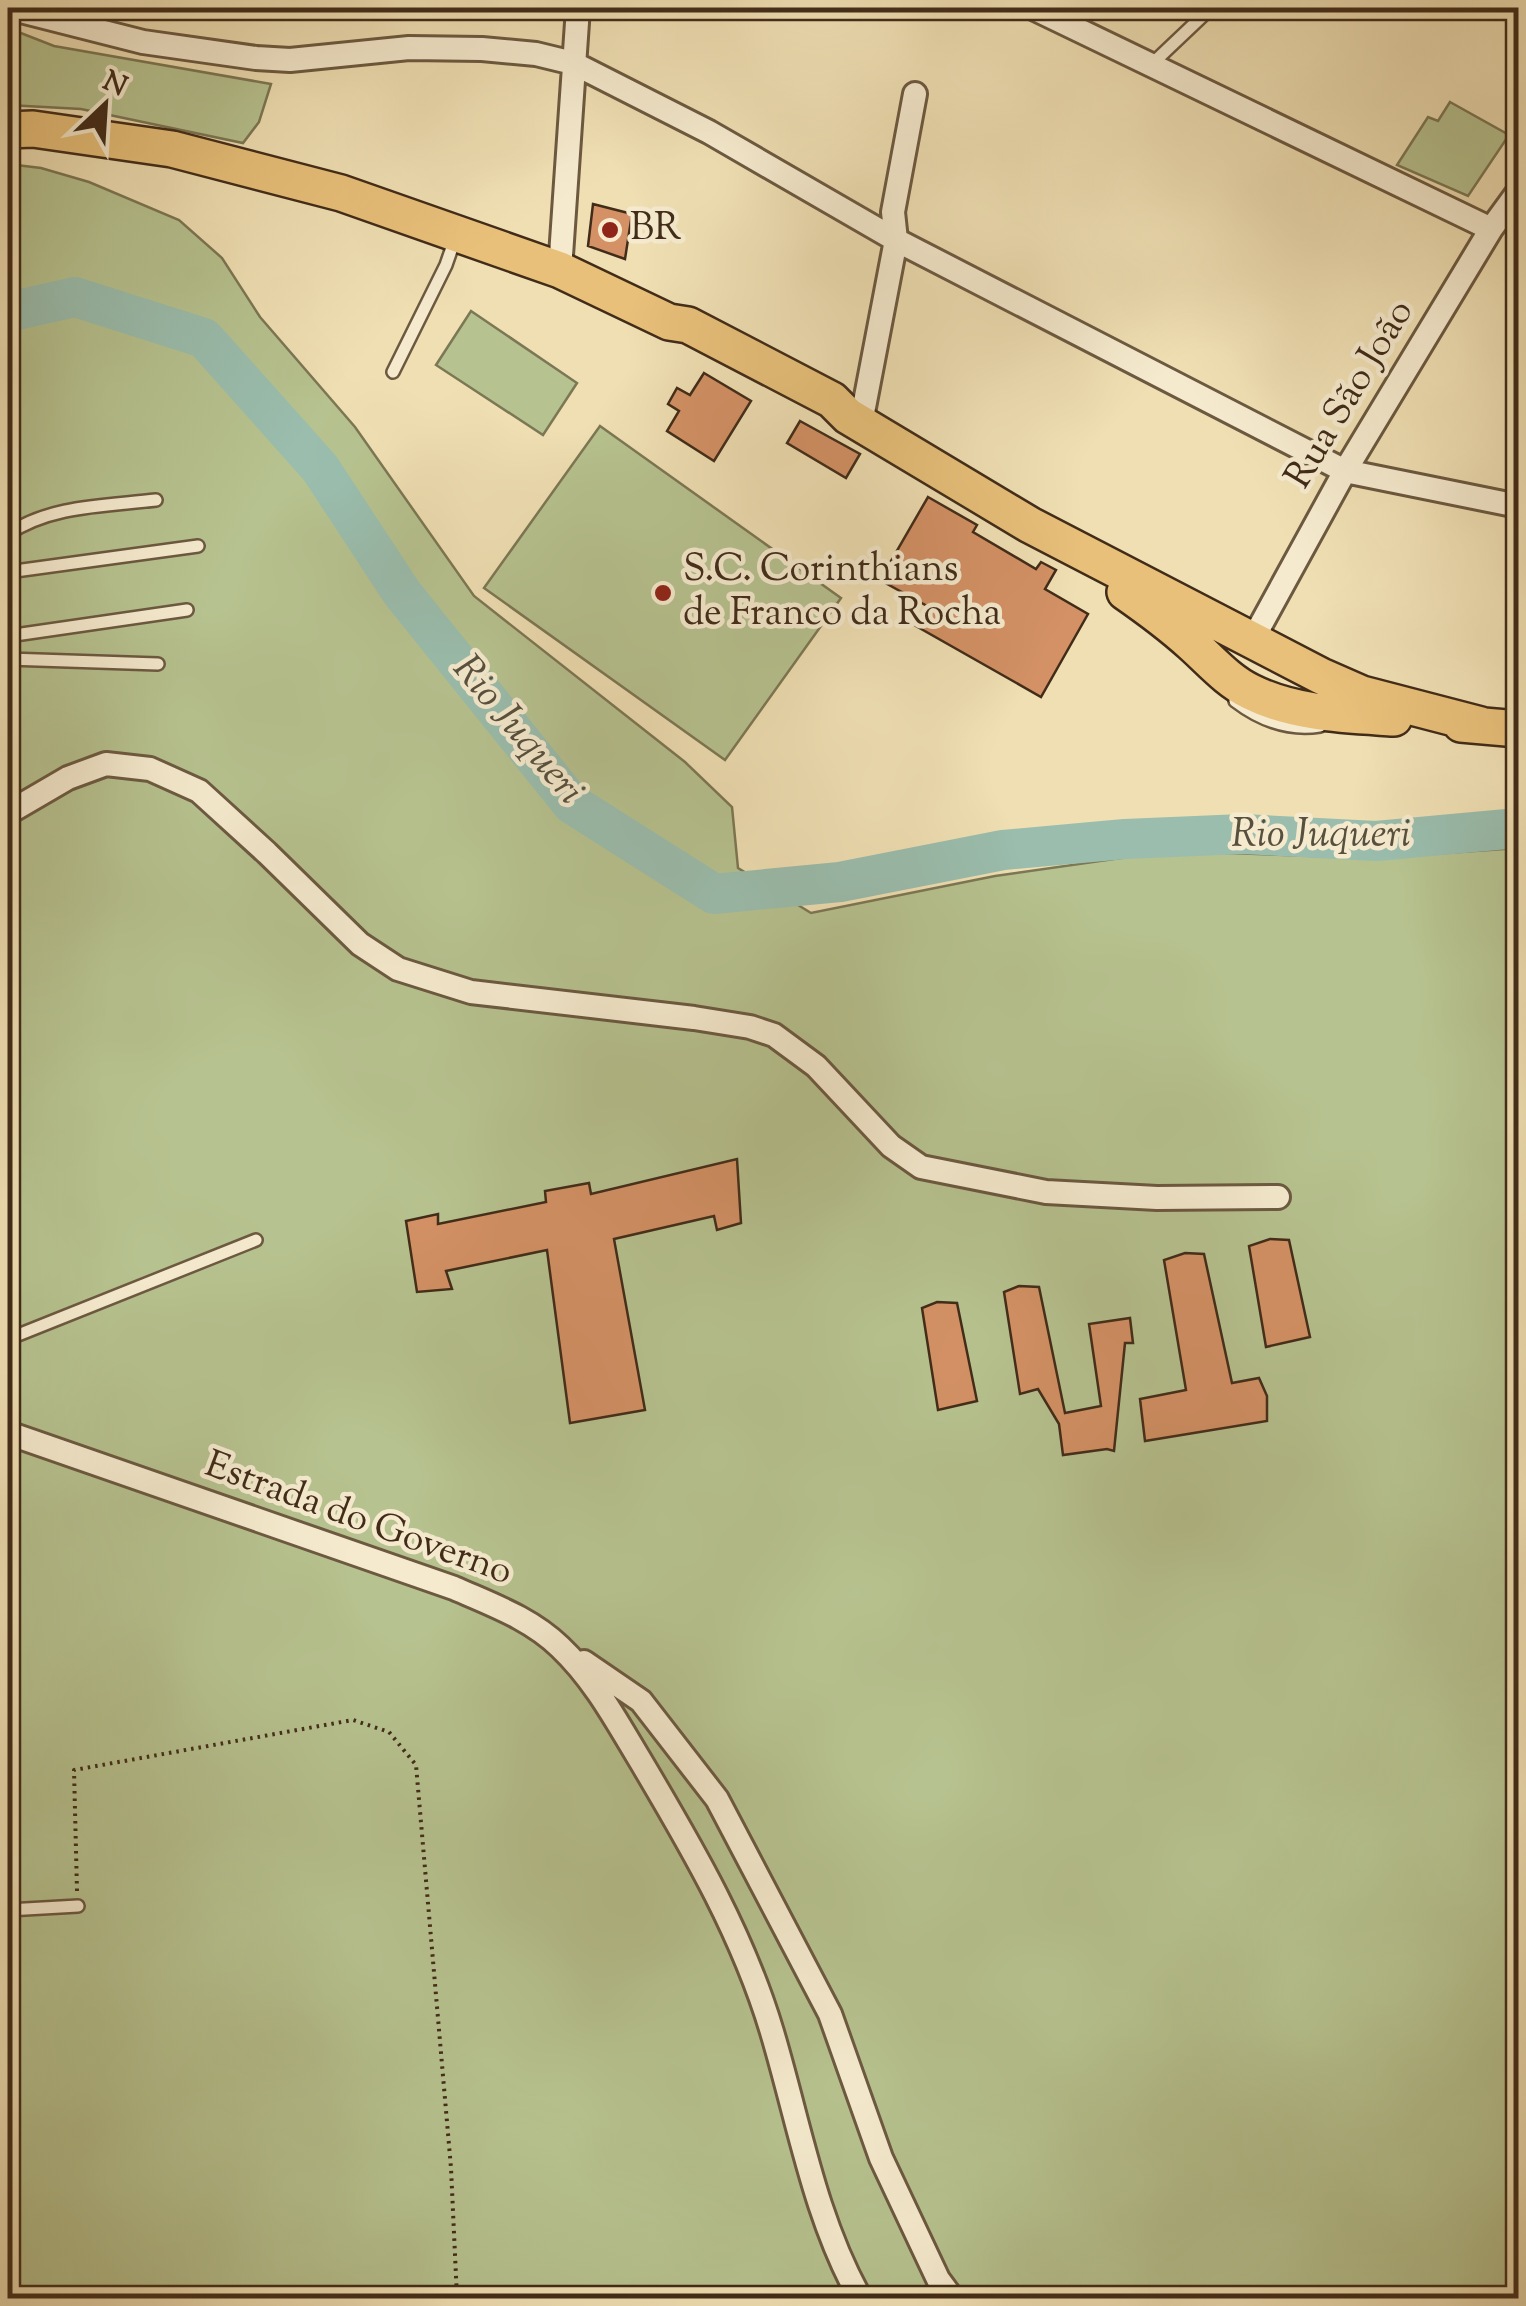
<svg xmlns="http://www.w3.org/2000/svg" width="1526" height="2306" viewBox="0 0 1526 2306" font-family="'Sorts Mill Goudy',serif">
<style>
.green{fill:#b6c28f;stroke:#7c7754;stroke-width:2.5}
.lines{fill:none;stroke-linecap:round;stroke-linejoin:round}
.river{stroke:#9abdad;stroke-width:40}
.building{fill:#d39165;stroke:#412c19;stroke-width:2.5}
.lane-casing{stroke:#6c5940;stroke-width:16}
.street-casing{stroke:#6c5940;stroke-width:28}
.primary-casing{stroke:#412c19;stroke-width:40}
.path{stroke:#412c19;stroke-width:4;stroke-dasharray:2.5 5;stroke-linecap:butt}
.lane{stroke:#f5eace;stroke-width:11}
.street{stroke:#f5eace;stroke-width:22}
.primary{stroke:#e8c07a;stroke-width:35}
.poi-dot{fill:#8f2418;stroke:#f5eace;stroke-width:4}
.labels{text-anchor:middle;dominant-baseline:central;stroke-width:9;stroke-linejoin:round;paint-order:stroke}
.poi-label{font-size:38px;fill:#412c19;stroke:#f5eace;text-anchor:start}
.street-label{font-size:38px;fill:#412c19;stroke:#f5eace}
.water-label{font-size:40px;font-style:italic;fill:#57503e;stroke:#f5eace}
</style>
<rect width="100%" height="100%" fill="#efdfb3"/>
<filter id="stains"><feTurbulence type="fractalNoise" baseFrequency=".002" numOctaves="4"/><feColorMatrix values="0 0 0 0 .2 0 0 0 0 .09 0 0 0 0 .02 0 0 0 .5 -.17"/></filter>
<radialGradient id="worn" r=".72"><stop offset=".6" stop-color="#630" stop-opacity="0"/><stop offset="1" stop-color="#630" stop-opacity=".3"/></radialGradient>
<path class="green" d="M8 28 54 46 271 84 259 122 243 143 81 109 8 105Z
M1450 102 1509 135 1468 196 1397 165 1428 117 1438 121Z
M8 164 41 168 89 182 179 220 222 258 260 317 355 427 474 596 685 762 732 807 738 868 811 913 995 876 1170 851 1374 858 1518 848V2298H8Z
M471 311 577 383 543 435 436 365Z
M600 426 841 598 725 760 484 588Z"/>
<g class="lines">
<path class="river" d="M8 312 75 297 204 338 320 468 402 593 572 804 714 894 840 882 1003 850 1125 839 1243 834 1376 841 1518 828"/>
</g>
<path class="building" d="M593 204 632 214 625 259 588 246Z
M704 373 751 401 714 461 667 431 679 411 668 404 677 388 690 395Z
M800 421 860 454 846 478 787 443Z
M928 497 977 525 973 532 1036 569 1041 562 1056 570 1045 589 1088 614 1041 697 916 626 927 606 880 580Z
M737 1159 741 1223 717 1230 714 1216 614 1239 645 1410 570 1423 547 1250 446 1271 452 1289 417 1292 406 1221 438 1214V1224L546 1202 545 1191 589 1183 591 1194Z
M1270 1239 1289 1240 1310 1337 1266 1347 1249 1246Z
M1185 1253 1204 1254 1232 1383 1259 1378 1267 1396V1421L1145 1441 1140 1399 1186 1390 1164 1260Z
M1019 1286 1039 1287 1065 1413 1101 1406 1089 1324 1130 1318 1133 1343H1125L1114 1451 1107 1449 1063 1455 1059 1424 1038 1389 1020 1394 1004 1292Z
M937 1302 957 1303 977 1401 938 1410 922 1308Z"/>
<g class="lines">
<defs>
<path id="lane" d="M1153 63 1211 8
M393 372 446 265 456 236
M8 534C51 505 105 506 156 500
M8 572 198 546
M8 636 187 610
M8 659 158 664
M1235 701C1260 720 1288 731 1320 726
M8 1339 256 1240
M8 1910 78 1906"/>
<path id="street" d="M9 8 143 42 256 58 290 60 409 48 482 49 536 54 573 63 709 132 896 240 1345 471 1518 506
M1033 8 1491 229
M560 270 578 8
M861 423 896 240 893 212 915 94
M1253 639 1345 471 1491 229 1518 192
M8 813 68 778 106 764 150 769 199 791 267 853 360 944 398 969 471 992 694 1018 750 1027 774 1035 816 1066 891 1146 921 1167 1046 1192 1157 1198 1278 1197
M8 1433 454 1588C492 1605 530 1618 560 1647 595 1680 618 1724 643 1765 694 1851 743 1935 772 2032 799 2122 814 2216 860 2298
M584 1662 641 1701 717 1799 830 2014 881 2158 938 2279 952 2298"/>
<path id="primary" d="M8 130 33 129 172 149 341 193 560 270 669 322 688 325 832 400 848 416 1030 525 1321 676 1362 694 1481 725
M1125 592C1148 608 1171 625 1192 644 1211 661 1228 681 1251 692 1295 714 1347 715 1394 718
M1461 724 1518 729"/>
</defs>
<use href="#lane" class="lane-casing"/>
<use href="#street" class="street-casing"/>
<use href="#primary" class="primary-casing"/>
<path class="path" d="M77 1891 74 1770 353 1720 389 1732 416 1765 451 2168 457 2298"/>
<use href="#lane" class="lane"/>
<use href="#street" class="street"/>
<use href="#primary" class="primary"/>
</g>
<g class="poi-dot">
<circle cx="610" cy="230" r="10"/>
<circle cx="663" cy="593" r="10"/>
</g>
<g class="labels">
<g class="poi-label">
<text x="630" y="230">BR</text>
<text x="683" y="571">S.C. Corinthians<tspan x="683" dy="44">de Franco da Rocha</tspan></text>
</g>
<g class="street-label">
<text transform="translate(1351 395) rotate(-59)">Rua São João</text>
<text transform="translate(358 1520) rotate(20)">Estrada do Governo</text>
</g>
<g class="water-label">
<text transform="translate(517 731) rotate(50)">Rio Juqueri</text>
<text x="1321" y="836">Rio Juqueri</text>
</g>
</g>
<rect width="1526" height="2306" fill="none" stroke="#efdfb3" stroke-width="40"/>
<rect x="10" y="10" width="1506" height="2286" fill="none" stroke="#412c19" stroke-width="5"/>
<rect x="20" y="20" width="1486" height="2266" fill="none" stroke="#412c19" stroke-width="2.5"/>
<g transform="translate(105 105) rotate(25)" stroke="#f5eace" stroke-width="8" paint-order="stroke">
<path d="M0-8L18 38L0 25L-18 38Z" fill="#412c19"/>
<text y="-15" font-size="28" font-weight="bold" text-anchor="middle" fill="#412c19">N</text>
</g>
<rect width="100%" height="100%" filter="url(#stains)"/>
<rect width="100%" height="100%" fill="url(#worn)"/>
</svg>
